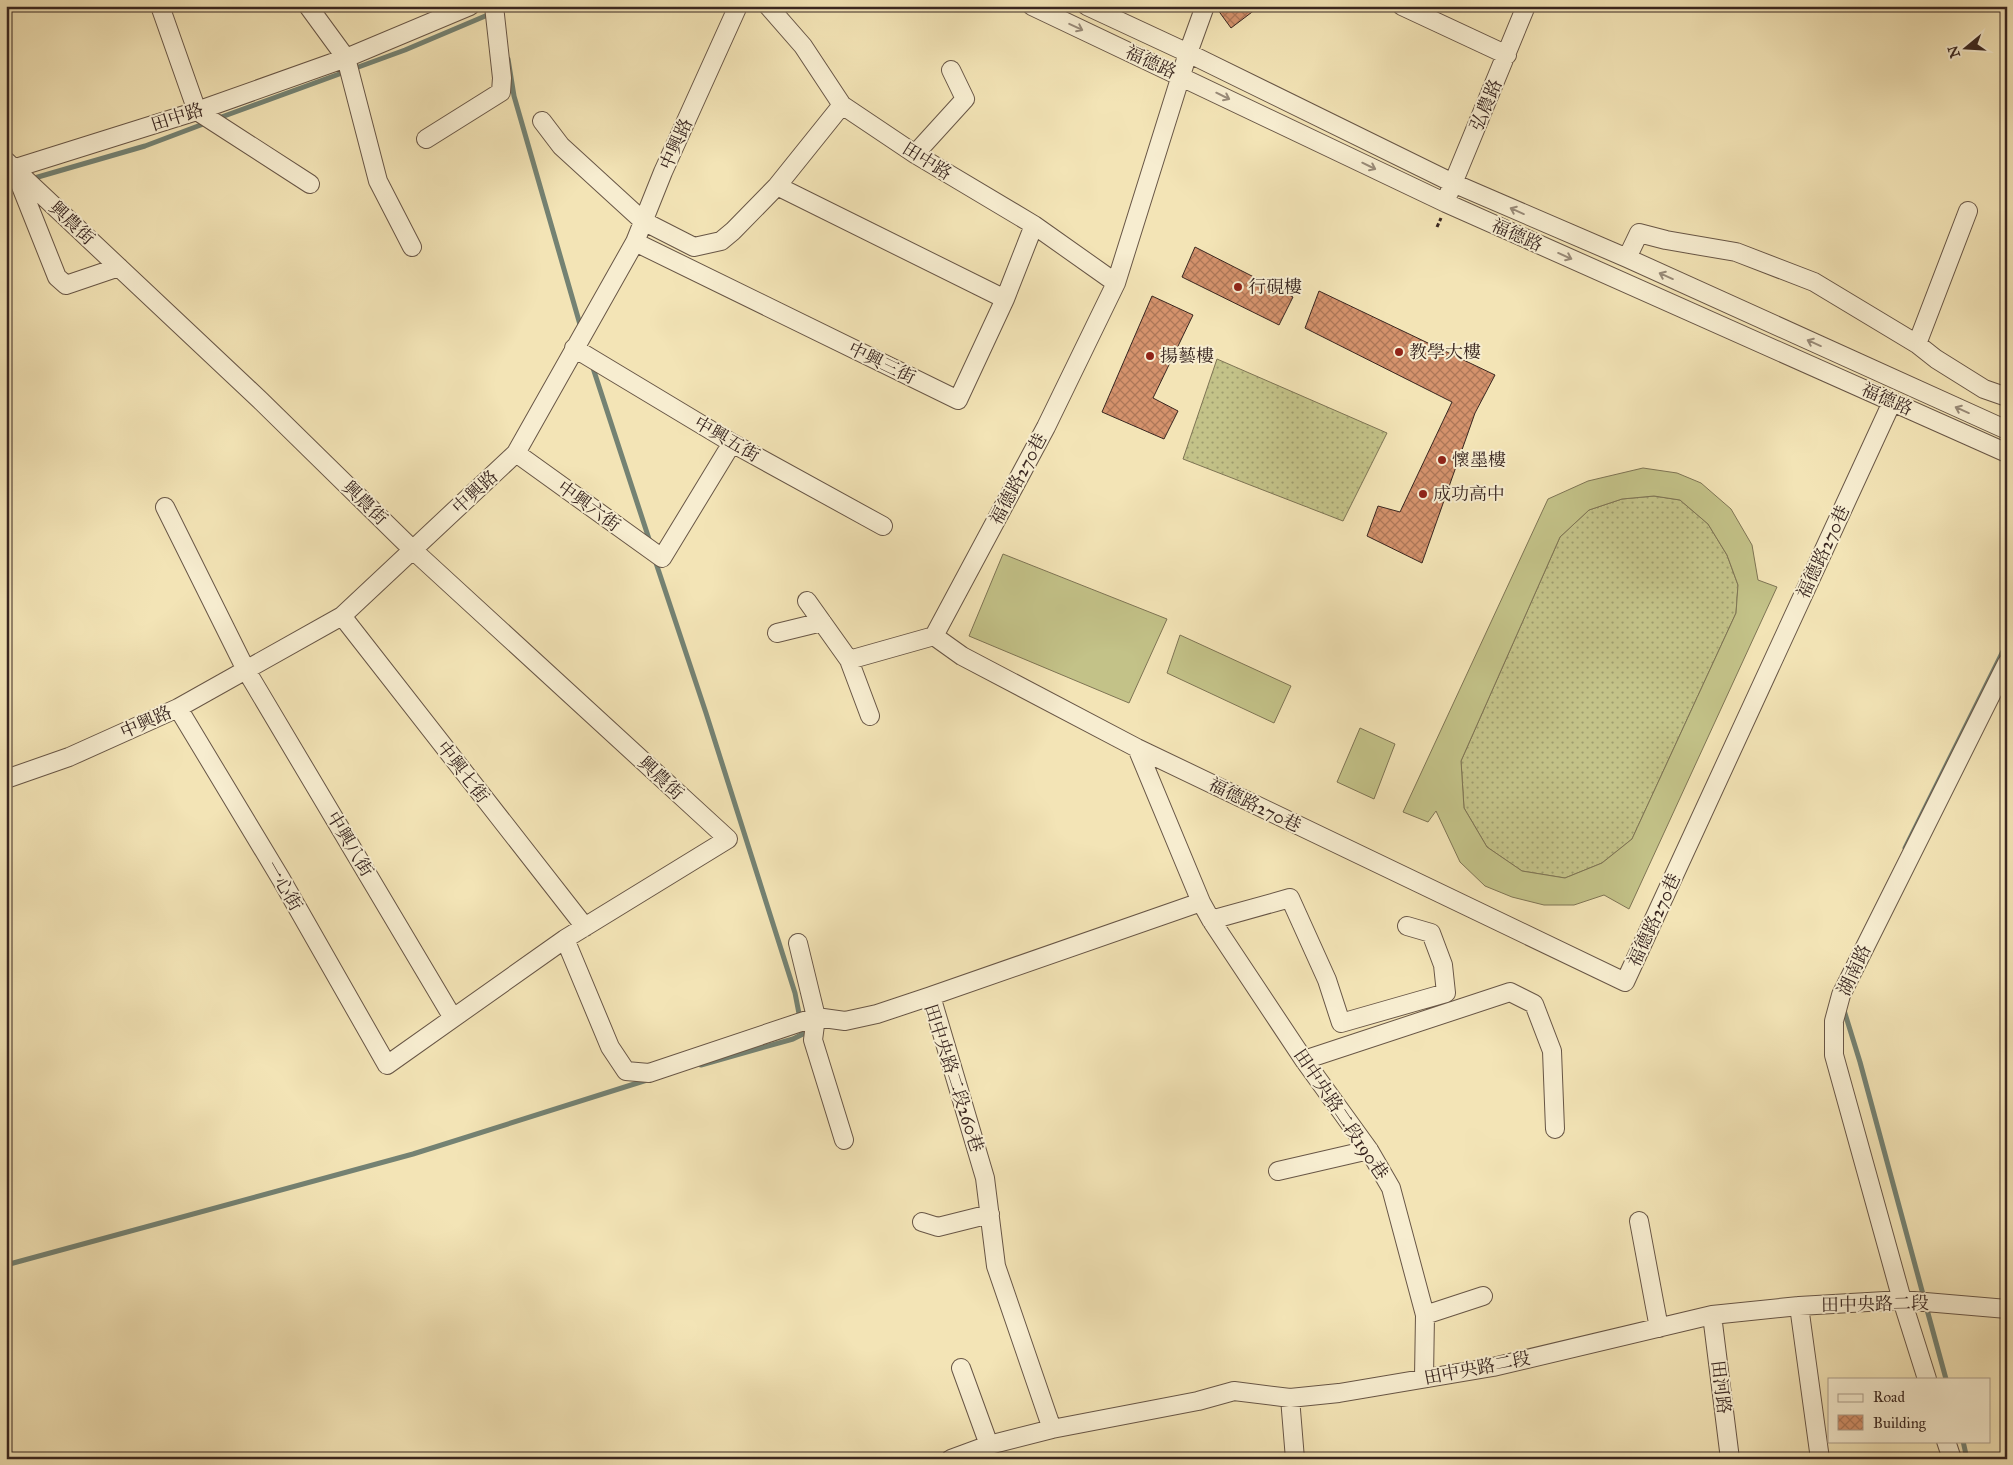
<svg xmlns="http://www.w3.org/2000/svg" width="2013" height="1465" viewBox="0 0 2013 1465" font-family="'IM FELL Great Primer','Noto Serif TC',serif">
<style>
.grass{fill:url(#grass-dots);stroke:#7e7454}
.garden{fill:#c3c288;stroke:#7e7454;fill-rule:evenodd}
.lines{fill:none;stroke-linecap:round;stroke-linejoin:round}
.stream{stroke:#748273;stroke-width:5}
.building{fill:url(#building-cross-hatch);stroke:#392620}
.minor-casing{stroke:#685646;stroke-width:20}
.path{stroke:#392620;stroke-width:3;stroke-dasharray:4 2.5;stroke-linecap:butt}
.minor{stroke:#f7edd0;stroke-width:18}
.oneway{stroke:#988a78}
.poi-dot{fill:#8f2418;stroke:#f7edd0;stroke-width:2}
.labels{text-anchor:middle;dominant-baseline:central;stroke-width:4;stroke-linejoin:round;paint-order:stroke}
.street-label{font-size:18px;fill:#392620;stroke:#f7edd0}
.poi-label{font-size:18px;fill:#392620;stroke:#f7edd0;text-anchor:start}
</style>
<defs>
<pattern id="grass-dots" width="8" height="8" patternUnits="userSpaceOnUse" patternTransform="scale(1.25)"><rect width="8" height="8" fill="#c3c288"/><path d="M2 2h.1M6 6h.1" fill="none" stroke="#9f9d6f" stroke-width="1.8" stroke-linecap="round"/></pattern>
<pattern id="building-cross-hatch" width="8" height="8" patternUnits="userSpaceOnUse" patternTransform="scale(1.25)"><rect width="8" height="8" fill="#d4926c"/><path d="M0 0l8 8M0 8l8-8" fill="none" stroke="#ad7758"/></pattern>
</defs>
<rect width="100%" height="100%" fill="#f3e4b6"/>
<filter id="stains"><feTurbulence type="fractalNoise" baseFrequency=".004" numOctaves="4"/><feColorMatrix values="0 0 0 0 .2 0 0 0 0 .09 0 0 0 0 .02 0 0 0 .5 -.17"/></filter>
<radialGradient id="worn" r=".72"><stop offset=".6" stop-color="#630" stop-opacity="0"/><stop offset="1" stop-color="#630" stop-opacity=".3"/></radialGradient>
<path class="grass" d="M1217 359 1387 433 1343 521 1183 459Z
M1654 496 1680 500 1708 524 1727 555 1738 585 1736 613 1632 839 1602 863 1565 878 1522 871 1487 847 1464 808 1461 761 1560 537 1589 510 1622 499Z"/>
<path class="garden" d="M1643 468 1677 473 1701 483 1731 509 1752 545 1758 580 1777 587 1629 909 1604 895 1574 905H1544L1512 897 1485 886 1460 862 1436 811 1428 822 1403 812 1548 499 1588 481ZM1654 496 1680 500 1708 524 1727 555 1738 585 1736 613 1632 839 1602 863 1565 878 1522 871 1487 847 1464 808 1461 761 1560 537 1589 510 1622 499Z
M1003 554 1167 619 1129 703 969 636Z
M1180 635 1291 686 1274 723 1167 673Z
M1360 728 1395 744 1374 799 1337 782Z"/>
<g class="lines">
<path class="stream" d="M498 10 508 6
M508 59 514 96 581 328
M216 119 405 50 490 14
M31 179 145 146 206 123
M592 365 650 542
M655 560 706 713 795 993 803 1034 793 1039 701 1065
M1905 848 2007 643
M1843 1007 1860 1062 1924 1298
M6 1265 413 1154 647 1080
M1926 1306 1946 1379
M1963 1441 1967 1459"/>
</g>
<path class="building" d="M1215 6H1260L1231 28Z
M1195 247 1293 297 1279 325 1182 277Z
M1319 291 1495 375 1475 413 1422 563 1367 536 1378 506 1400 512 1452 402 1305 328Z
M1152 296 1193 315 1153 398 1178 411 1164 439 1102 412Z"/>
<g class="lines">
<defs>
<path id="minor" d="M160 6 197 111 310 184
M308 6 346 58 378 181 412 247
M768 6 803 46 842 105 915 154 1034 225 1116 283
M1032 6 1446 203 2007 453
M1087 6 1188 53 1453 183 1627 258 2007 430
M1205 6 1188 53 1116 283 1046 427 934 636 962 656 1137 748 1625 982 1892 402
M1402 6 1507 55
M542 121 561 146 643 221 694 247 721 241 733 231 777 186 842 105
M426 139 501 92 502 78 494 6
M915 154 965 99 951 70
M6 161 260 400 413 550 728 839 565 939 387 1065 281 879 178 708
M6 171 197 111 346 58 470 6
M16 174 57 277 66 285 119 267
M777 186 1005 299
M1449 193 1526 6
M635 242 958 400 1005 299 1034 225
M1627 258 1639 233 1666 240 1736 252 1814 282 1917 344 1936 359 1984 389 2007 397
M1917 344 1968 211
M574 348 732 443 883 526
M516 453 662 558 732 443
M165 507 246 670 453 1018
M807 601 849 660 870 716
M342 616 585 927
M777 633 822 622
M849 660 934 636
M6 779 69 757 178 708 342 616 516 453 635 242 663 172 738 6
M1201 902 1211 920 1304 1060 1369 1150 1391 1188 1425 1315 1424 1377
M1211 920 1290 898 1327 980 1341 1023 1446 993 1443 965 1431 933 1407 926
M565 939 610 1047 626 1071 649 1073 816 1017 845 1021 877 1014 931 996 985 1178 996 1266 1052 1429
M798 943 816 1017 813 1040 844 1140
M931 996 1201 902 1137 748
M1304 1060 1510 992 1534 1004 1552 1051 1555 1129
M1278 1171 1369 1150
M1639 1221 1659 1328
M922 1222 938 1227 990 1214
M1799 1306 1820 1459
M1425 1315 1483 1296
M1712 1315 1730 1459
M961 1368 989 1445
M1927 1379 1902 1300 1834 1055V1021L1841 995 2007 663
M1290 1398 1295 1459
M1946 1441 1952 1459
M951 1459 989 1445 1052 1429 1198 1401 1234 1391 1290 1398 1339 1393 1493 1367 1712 1315 1799 1306 1902 1300 2007 1309"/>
</defs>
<use href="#minor" class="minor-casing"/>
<path class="path" d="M1437 227 1441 218"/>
<use href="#minor" class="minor"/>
</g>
<defs><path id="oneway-shaft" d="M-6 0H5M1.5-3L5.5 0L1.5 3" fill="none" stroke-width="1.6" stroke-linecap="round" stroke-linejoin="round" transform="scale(1.25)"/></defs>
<g class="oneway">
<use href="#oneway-shaft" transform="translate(1076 27) rotate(25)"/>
<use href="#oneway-shaft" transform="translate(1223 96) rotate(26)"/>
<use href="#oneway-shaft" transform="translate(1369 166) rotate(26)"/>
<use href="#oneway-shaft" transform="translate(1517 211) rotate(-156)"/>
<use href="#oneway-shaft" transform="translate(1565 256) rotate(24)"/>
<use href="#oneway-shaft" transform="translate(1666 276) rotate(-156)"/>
<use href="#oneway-shaft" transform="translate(1814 343) rotate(-156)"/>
<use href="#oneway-shaft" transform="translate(1962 410) rotate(-156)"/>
</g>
<g class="poi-dot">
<circle cx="1238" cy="287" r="5"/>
<circle cx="1399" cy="352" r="5"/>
<circle cx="1150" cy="356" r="5"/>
<circle cx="1442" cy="460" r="5"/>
<circle cx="1423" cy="494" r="5"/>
</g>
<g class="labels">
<g class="street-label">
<text transform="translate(1151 62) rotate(25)">福德路</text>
<text transform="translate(1486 105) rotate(-67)">弘農路</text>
<text transform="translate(177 117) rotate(-18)">田中路</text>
<text transform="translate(676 144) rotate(-66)">中興路</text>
<text transform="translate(927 161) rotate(32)">田中路</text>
<text transform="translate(72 223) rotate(43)">興農街</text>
<text transform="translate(1517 235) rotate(24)">福德路</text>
<text transform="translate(882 363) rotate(26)">中興三街</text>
<text transform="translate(1887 399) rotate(24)">福德路</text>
<text transform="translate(727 439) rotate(30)">中興五街</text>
<text transform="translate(1018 479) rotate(-62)">福德路270巷</text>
<text transform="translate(475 492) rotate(-43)">中興路</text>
<text transform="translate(365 503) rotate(44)">興農街</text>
<text transform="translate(589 506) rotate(36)">中興六街</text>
<text transform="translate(1823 552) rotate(-65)">福德路270巷</text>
<text transform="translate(146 722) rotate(-24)">中興路</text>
<text transform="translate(463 772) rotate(52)">中興七街</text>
<text transform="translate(661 778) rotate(43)">興農街</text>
<text transform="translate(1255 805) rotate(26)">福德路270巷</text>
<text transform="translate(350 844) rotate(59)">中興八街</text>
<text transform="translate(284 886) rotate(60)">一心街</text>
<text transform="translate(1654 920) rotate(-65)">福德路270巷</text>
<text transform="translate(1854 970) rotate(-65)">湖南路</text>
<text transform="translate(954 1078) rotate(72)">田中央路二段260巷</text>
<text transform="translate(1341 1114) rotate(56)">田中央路二段190巷</text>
<text transform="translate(1875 1304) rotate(-1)">田中央路二段</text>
<text transform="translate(1477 1368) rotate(-11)">田中央路二段</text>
<text transform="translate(1721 1387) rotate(83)">田河路</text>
</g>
<g class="poi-label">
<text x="1248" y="287">行硯樓</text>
<text x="1409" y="352">教學大樓</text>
<text x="1160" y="356">揚藝樓</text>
<text x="1452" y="460">懷墨樓</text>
<text x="1433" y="494">成功高中</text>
</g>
</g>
<rect width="2013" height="1465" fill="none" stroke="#f3e4b6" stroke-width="25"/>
<rect x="8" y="8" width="1998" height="1450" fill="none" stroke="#392620" stroke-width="2.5"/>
<rect x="12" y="12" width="1988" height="1440" fill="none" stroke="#392620"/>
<rect x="1828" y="1378" width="162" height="65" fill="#f7edd0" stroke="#ab9d8a"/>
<rect x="1838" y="1394" width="25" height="8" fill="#f7edd0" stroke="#ab9d8a"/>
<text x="1873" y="1402" font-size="15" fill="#392620">Road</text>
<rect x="1838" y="1415" width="25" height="15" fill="url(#building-cross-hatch)" stroke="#ab9d8a"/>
<text x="1873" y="1428" font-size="15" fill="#392620">Building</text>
<g transform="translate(1966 48) rotate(252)" stroke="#f7edd0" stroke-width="4" paint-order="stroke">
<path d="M0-4L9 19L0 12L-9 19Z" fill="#392620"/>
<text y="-8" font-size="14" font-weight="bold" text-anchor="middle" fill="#392620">N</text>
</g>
<rect width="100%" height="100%" filter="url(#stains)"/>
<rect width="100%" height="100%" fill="url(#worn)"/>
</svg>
